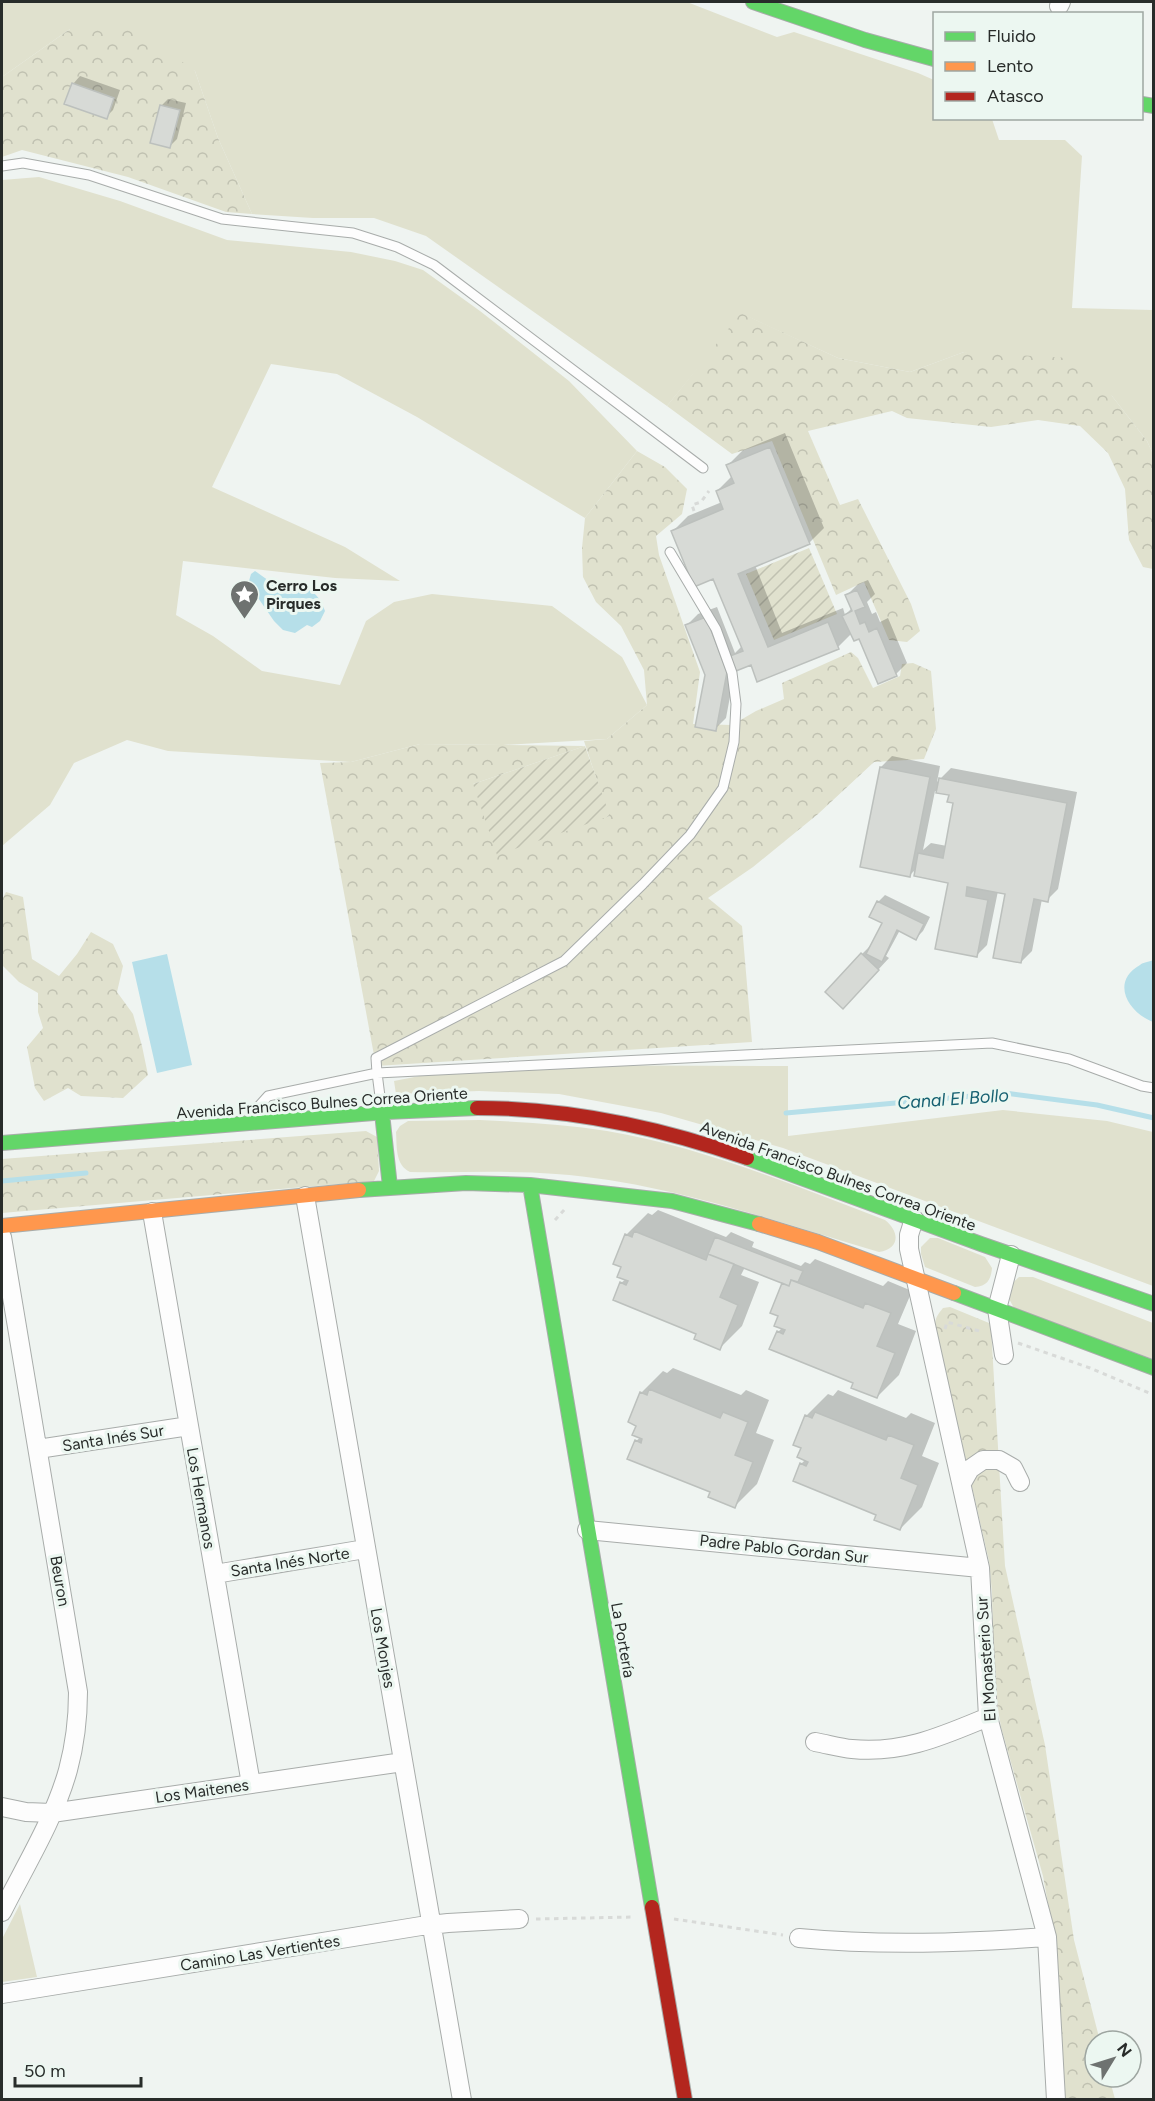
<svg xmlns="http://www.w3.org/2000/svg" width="1155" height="2101" viewBox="0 0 1155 2101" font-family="Figtree,sans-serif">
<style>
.grass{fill:#e0e1ce}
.forest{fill:url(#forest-crowns)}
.garden{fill:url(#garden-furrows)}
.water{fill:#b6dfe9}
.shadow{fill:#0003;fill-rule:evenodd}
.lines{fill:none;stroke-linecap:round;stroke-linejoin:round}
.stream{stroke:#b6dfe9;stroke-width:5}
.building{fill:#d7dad6;stroke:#bcc0bd;stroke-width:1.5}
.lane-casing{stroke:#a8acaa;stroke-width:11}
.street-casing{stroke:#a8acaa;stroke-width:20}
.fast-casing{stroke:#a8acaa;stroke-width:16}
.slow-casing{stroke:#a8acaa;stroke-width:16}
.jam-casing{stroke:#a8acaa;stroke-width:16}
.path{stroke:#d8dad8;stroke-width:3;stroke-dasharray:4.5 4.5;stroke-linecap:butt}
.lane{stroke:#fdfdfd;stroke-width:9}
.street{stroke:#fdfdfd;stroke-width:18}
.fast{stroke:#63d668;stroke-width:14}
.slow{stroke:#ff974d;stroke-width:14}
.jam{stroke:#b3261e;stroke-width:14}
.labels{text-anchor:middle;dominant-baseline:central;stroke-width:6;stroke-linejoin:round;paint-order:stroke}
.poi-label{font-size:16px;font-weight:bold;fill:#282c2a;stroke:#ecf7f1;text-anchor:start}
.street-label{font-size:16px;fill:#282c2a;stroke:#ecf7f1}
.water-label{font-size:18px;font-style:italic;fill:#166171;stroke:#ecf7f1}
</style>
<defs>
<pattern id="forest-crowns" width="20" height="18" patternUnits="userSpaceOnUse" patternTransform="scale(1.5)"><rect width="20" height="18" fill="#e0e1ce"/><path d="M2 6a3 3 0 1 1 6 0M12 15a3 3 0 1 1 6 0" fill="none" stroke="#c0c1b1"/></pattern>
<pattern id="garden-furrows" width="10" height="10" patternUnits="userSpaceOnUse" patternTransform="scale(1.5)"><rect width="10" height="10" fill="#e0e1ce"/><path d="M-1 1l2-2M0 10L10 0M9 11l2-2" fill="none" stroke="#c0c1b1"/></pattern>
</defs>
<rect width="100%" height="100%" fill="#eff4f1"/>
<path class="grass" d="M2 2H687L777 37 794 32 918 73 934 80V118L992 119 999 140H1065L1082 156 1072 308 1153 310V454L1147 441 1112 396 964 352 910 372 838 358 742 314 667 406 426 236 374 218H313L252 214 218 138 195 71 70 29 2 77Z
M39 177 120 201 227 240 351 252 395 261 423 270 480 311 569 381 637 451 585 518 417 417 337 374 271 364 212 487 345 547 400 581 335 578 183 561 176 615 213 636 262 671 340 685 366 621 394 602 432 594 552 606 622 657 647 705 607 739 503 745 420 744 351 762 168 751 127 740 74 763 50 805 2 846V180Z
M476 1065 788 1066V1136L1003 1110 1107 1121 1153 1132V1286L783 1148 661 1113 559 1094 479 1091 396 1094 394 1081Z
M480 1120C522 1122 565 1124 607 1131 703 1147 795 1186 885 1220 900 1232 900 1249 879 1252 773 1221 667 1182 556 1174 507 1170 458 1173 410 1172 395 1165 397 1146 396 1132L400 1126 408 1121Z
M930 1238H938L985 1257 992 1268C991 1280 987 1286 975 1287L925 1267 921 1254V1247Z
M1019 1277H1033L1153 1323V1359L1014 1308 1008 1297 1009 1286Z
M20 1904 37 1977 2 1982V1939Z"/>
<path class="forest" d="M129 24 195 71 218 138 252 214 226 212 128 177 22 150 2 157V77L70 29Z
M741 313 838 358 910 372 964 352 1069 358 1112 396 1147 441 1153 454V569L1143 567 1129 540 1125 489 1108 453 1080 426 1038 420 991 427 907 418 892 411 808 431 840 505 858 499 911 604 920 631 907 642 889 640 864 582 836 595 772 441 732 454 667 406Z
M637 451 665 467 687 489 682 514 656 536 659 555 700 672 693 724 732 725 756 711 784 699 782 683 851 652 858 658 873 688 900 676 902 664 913 663 931 671 936 729 924 759 874 762 818 814 753 867 708 898 742 926 752 1042 376 1066 320 763 351 762 420 744 585 746 473 784 609 817 584 741 607 739 647 705 644 670 621 626 596 602 583 577 582 548 585 518Z
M6 892 23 897 32 959 59 976 77 954 91 932 113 944 123 966 117 992 133 1014 142 1046 148 1075 123 1098 81 1096 68 1088 44 1101 35 1088 27 1047 43 1028 38 1012V993L19 982 2 965V900Z
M366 1131 377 1137 379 1171 374 1181 2 1213V1159Z
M950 1307 989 1323 991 1328 1005 1566 1045 1745 1074 1940 1100 2041H1095V2077H1109L1115 2099H1065L1054 1937 1043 1876 1001 1727 994 1685 992 1592 989 1561 935 1326C935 1318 938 1314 943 1308Z"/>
<path class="garden" d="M809 548 837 614 774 640 746 574Z
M585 746 610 816 497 855 473 784Z"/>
<path class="water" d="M255 571C261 575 268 581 275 583 300 590 315 582 325 611L320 621 312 627 307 625 295 633 283 630 274 621 252 589 249 581 251 574Z
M167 954 192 1065 157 1073 132 962Z
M1153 960H1154L1153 1022C1128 1012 1110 982 1140 965 1143 962 1149 962 1153 960Z"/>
<path class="shadow" d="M80 76 120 90 113 110 106 117 73 84Z
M168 99 186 103 177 139 170 146 161 106Z
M785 433 824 528 809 543 755 565 782 633 843 608 845 615 852 608 847 595 858 584 868 580 875 594 867 602 872 614 876 612 880 622 888 618 907 663 896 674 879 682 859 637 852 633 838 647 752 664 735 670 726 718 715 729 706 675 687 625 698 614 717 607 735 653 742 646 714 578 673 531 688 516 722 502 717 491 732 476 728 465 743 450Z
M892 756 940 766 937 782 951 768 1077 792 1058 889 1047 900 1042 899 1032 951 1021 962 1007 893 998 891 987 945 976 956 950 882 917 868 909 876 862 866 881 767ZM935 791 951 794 955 802 947 846 931 843 923 850Z
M885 895 930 917 923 931 916 938 900 930 886 956 889 958 854 996 862 954 873 943 884 923 878 902Z
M658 1210 726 1237 731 1232 754 1242 752 1247 801 1266 805 1262 810 1264 815 1259 883 1286 888 1281 912 1291 898 1324 916 1331 899 1375 877 1397 778 1332 783 1327 780 1315 784 1283 745 1267 741 1275 759 1282 742 1326 720 1348 621 1283 626 1279 623 1267 626 1235 648 1213 652 1215Z
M673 1368 741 1395 746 1390 769 1400 756 1433 774 1440 757 1484 735 1506 636 1441 641 1437 637 1425 641 1393 663 1371 667 1373Z
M838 1390 906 1418 911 1413 935 1423 922 1456 939 1463 922 1507 900 1529 801 1464 806 1459 803 1448 806 1416 828 1394 833 1396Z"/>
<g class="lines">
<path class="stream" d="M786 1113 1005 1093 1097 1105 1154 1118
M2 1181 86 1173"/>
</g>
<path class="building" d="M72 83 114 98 107 119 64 104Z
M160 105 180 110 170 148 150 143Z
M770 447 810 544 738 574 768 647 828 622 839 649 757 682 751 665 736 671 730 656 743 651 713 579 694 587 671 531 723 509 716 491 734 483 726 465Z
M857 590 865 607 855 611 860 624 865 622 869 632 877 628 897 676 878 684 859 639 854 641 842 616 852 611 845 595Z
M706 617 727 672 716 731 695 727 705 675 685 625Z
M880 767 930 777 910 877 860 867Z
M939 778 1067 803 1048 902 1034 899 1021 963 993 958 1005 894 967 887 966 896 988 900 977 957 935 949 948 883 914 876 918 853 943 858 953 803 947 802 949 795 936 793Z
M877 901 924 924 916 940 897 930 882 962 866 954 882 923 869 917Z
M861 953 879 970 843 1009 825 992Z
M634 1231 706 1260 708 1254 734 1264 720 1297 738 1305 720 1350 694 1339 696 1334 613 1300 620 1282 626 1285 628 1281 617 1277 621 1267 613 1264 625 1234 632 1237Z
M715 1237 803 1271 798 1282 791 1280 789 1286 708 1254Z
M791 1280 863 1308 865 1303 891 1313 877 1346 895 1353 877 1398 851 1388 853 1383 769 1349 777 1331 783 1334 785 1330 774 1326 778 1316 770 1313 782 1283 789 1286Z
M649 1389 720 1418 723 1412 748 1422 735 1455 753 1462 735 1508 708 1497 710 1492 627 1459 635 1440 641 1443 642 1439 632 1435 636 1426 628 1422 640 1392 647 1395Z
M815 1412 886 1440 888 1435 914 1445 901 1478 918 1485 900 1530 874 1520 876 1515 793 1481 800 1463 806 1466 808 1462 797 1457 801 1448 793 1445 805 1415 812 1418Z"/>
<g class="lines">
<defs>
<path id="lane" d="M2 166 23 163 89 175 222 219 353 233 397 247 434 265 703 468
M382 1112 377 1073 992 1043 1069 1059 1142 1086 1154 1088
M260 1121 259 1106 268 1096 377 1073 376 1058 564 961 643 884 690 835 723 788 734 742 736 704 732 673 716 629 670 552"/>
<path id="street" d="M1059 6 1061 2
M305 1196 462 2100
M152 1212 251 1784
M914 1219 909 1235V1249L980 1568 988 1717 1047 1937 1056 2100
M2 1237 78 1692C78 1719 75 1744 68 1770 54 1820 25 1866 2 1912
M1004 1355 997 1309 1011 1255
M38 1449 189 1426
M962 1483 970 1469 983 1460H999L1013 1468 1020 1482
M587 1530 980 1568
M215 1574 365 1549
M815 1742C827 1744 840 1748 852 1749 903 1754 942 1736 988 1717
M2 1807 26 1812 52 1813 403 1762
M799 1938C882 1946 964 1943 1047 1937
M2 1994 421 1926 448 1923 519 1919"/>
<path id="fast" d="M753 2 865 40 934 59
M1142 104 1154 106
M382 1113 390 1187
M2 1143 386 1112 477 1108
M747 1158 981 1244 1154 1304
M530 1185 652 1907
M359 1190 466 1183 530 1185 672 1201 759 1224
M954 1293 1154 1368"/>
<path id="slow" d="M759 1224 818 1242 954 1293
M2 1226 359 1190"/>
<path id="jam" d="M477 1108C568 1108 661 1128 747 1158
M652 1907 685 2100"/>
</defs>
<use href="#lane" class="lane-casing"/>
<use href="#street" class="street-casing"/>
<use href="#fast" class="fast-casing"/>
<use href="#slow" class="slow-casing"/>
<use href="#jam" class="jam-casing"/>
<path class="path" d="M694 511 692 505 701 502 709 491
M555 1220 565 1209
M945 1329 947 1322 983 1332
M1018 1343 1090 1368 1154 1395
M536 1919 634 1917
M674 1919 783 1935"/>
<use href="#lane" class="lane"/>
<use href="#street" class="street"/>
<use href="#fast" class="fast"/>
<use href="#slow" class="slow"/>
<use href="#jam" class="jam"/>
</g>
<defs>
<symbol id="sight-pin" viewBox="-11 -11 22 30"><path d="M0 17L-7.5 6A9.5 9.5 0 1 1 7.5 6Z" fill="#6e7270" stroke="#ecf7f1"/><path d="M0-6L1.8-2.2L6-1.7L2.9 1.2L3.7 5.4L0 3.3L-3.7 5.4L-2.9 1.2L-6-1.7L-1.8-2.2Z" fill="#fff"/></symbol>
</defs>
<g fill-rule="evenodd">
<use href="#sight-pin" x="228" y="578" width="33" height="45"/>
</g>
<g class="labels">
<g class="poi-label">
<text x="266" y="585">Cerro Los<tspan x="266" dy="18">Pirques</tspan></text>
</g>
<g class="street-label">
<text transform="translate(322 1103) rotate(-4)">Avenida Francisco Bulnes Correa Oriente</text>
<text transform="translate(838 1176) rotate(20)">Avenida Francisco Bulnes Correa Oriente</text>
<text transform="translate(113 1438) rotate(-9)">Santa Inés Sur</text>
<text transform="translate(201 1498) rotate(80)">Los Hermanos</text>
<text transform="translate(784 1549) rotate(6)">Padre Pablo Gordan Sur</text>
<text transform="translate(290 1562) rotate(-9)">Santa Inés Norte</text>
<text transform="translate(60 1581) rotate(80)">Beuron</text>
<text transform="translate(623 1640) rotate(80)">La Portería</text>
<text transform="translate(383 1648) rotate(80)">Los Monjes</text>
<text transform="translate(986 1659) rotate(-94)">El Monasterio Sur</text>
<text transform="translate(202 1791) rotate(-8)">Los Maitenes</text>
<text transform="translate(260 1953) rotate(-9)">Camino Las Vertientes</text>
</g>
<g class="water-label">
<text transform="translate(953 1099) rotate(-4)">Canal El Bollo</text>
</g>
</g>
<rect width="1155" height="2101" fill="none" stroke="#282c2a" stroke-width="6"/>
<rect x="933" y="12" width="210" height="108" fill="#ecf7f1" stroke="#9ea6a1" stroke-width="1.5"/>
<rect x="945" y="32" width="30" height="9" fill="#63d668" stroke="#9ea6a1" stroke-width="1.5"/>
<text x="987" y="42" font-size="18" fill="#282c2a">Fluido</text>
<rect x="945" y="62" width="30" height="9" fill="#ff974d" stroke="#9ea6a1" stroke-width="1.5"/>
<text x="987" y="72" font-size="18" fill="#282c2a">Lento</text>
<rect x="945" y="92" width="30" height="9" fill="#b3261e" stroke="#9ea6a1" stroke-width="1.5"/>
<text x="987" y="102" font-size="18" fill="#282c2a">Atasco</text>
<g transform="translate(1113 2059) rotate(52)"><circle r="28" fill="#ecf7f1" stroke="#9ea6a1" stroke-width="1.5"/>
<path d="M0-4.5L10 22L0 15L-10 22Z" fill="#6e7270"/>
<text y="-9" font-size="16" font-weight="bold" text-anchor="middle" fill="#282c2a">N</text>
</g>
<path d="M15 2077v9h126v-9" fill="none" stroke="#282c2a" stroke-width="3"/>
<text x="24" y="2077" font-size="18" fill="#282c2a" stroke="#ecf7f1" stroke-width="4.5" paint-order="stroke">50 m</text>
</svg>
